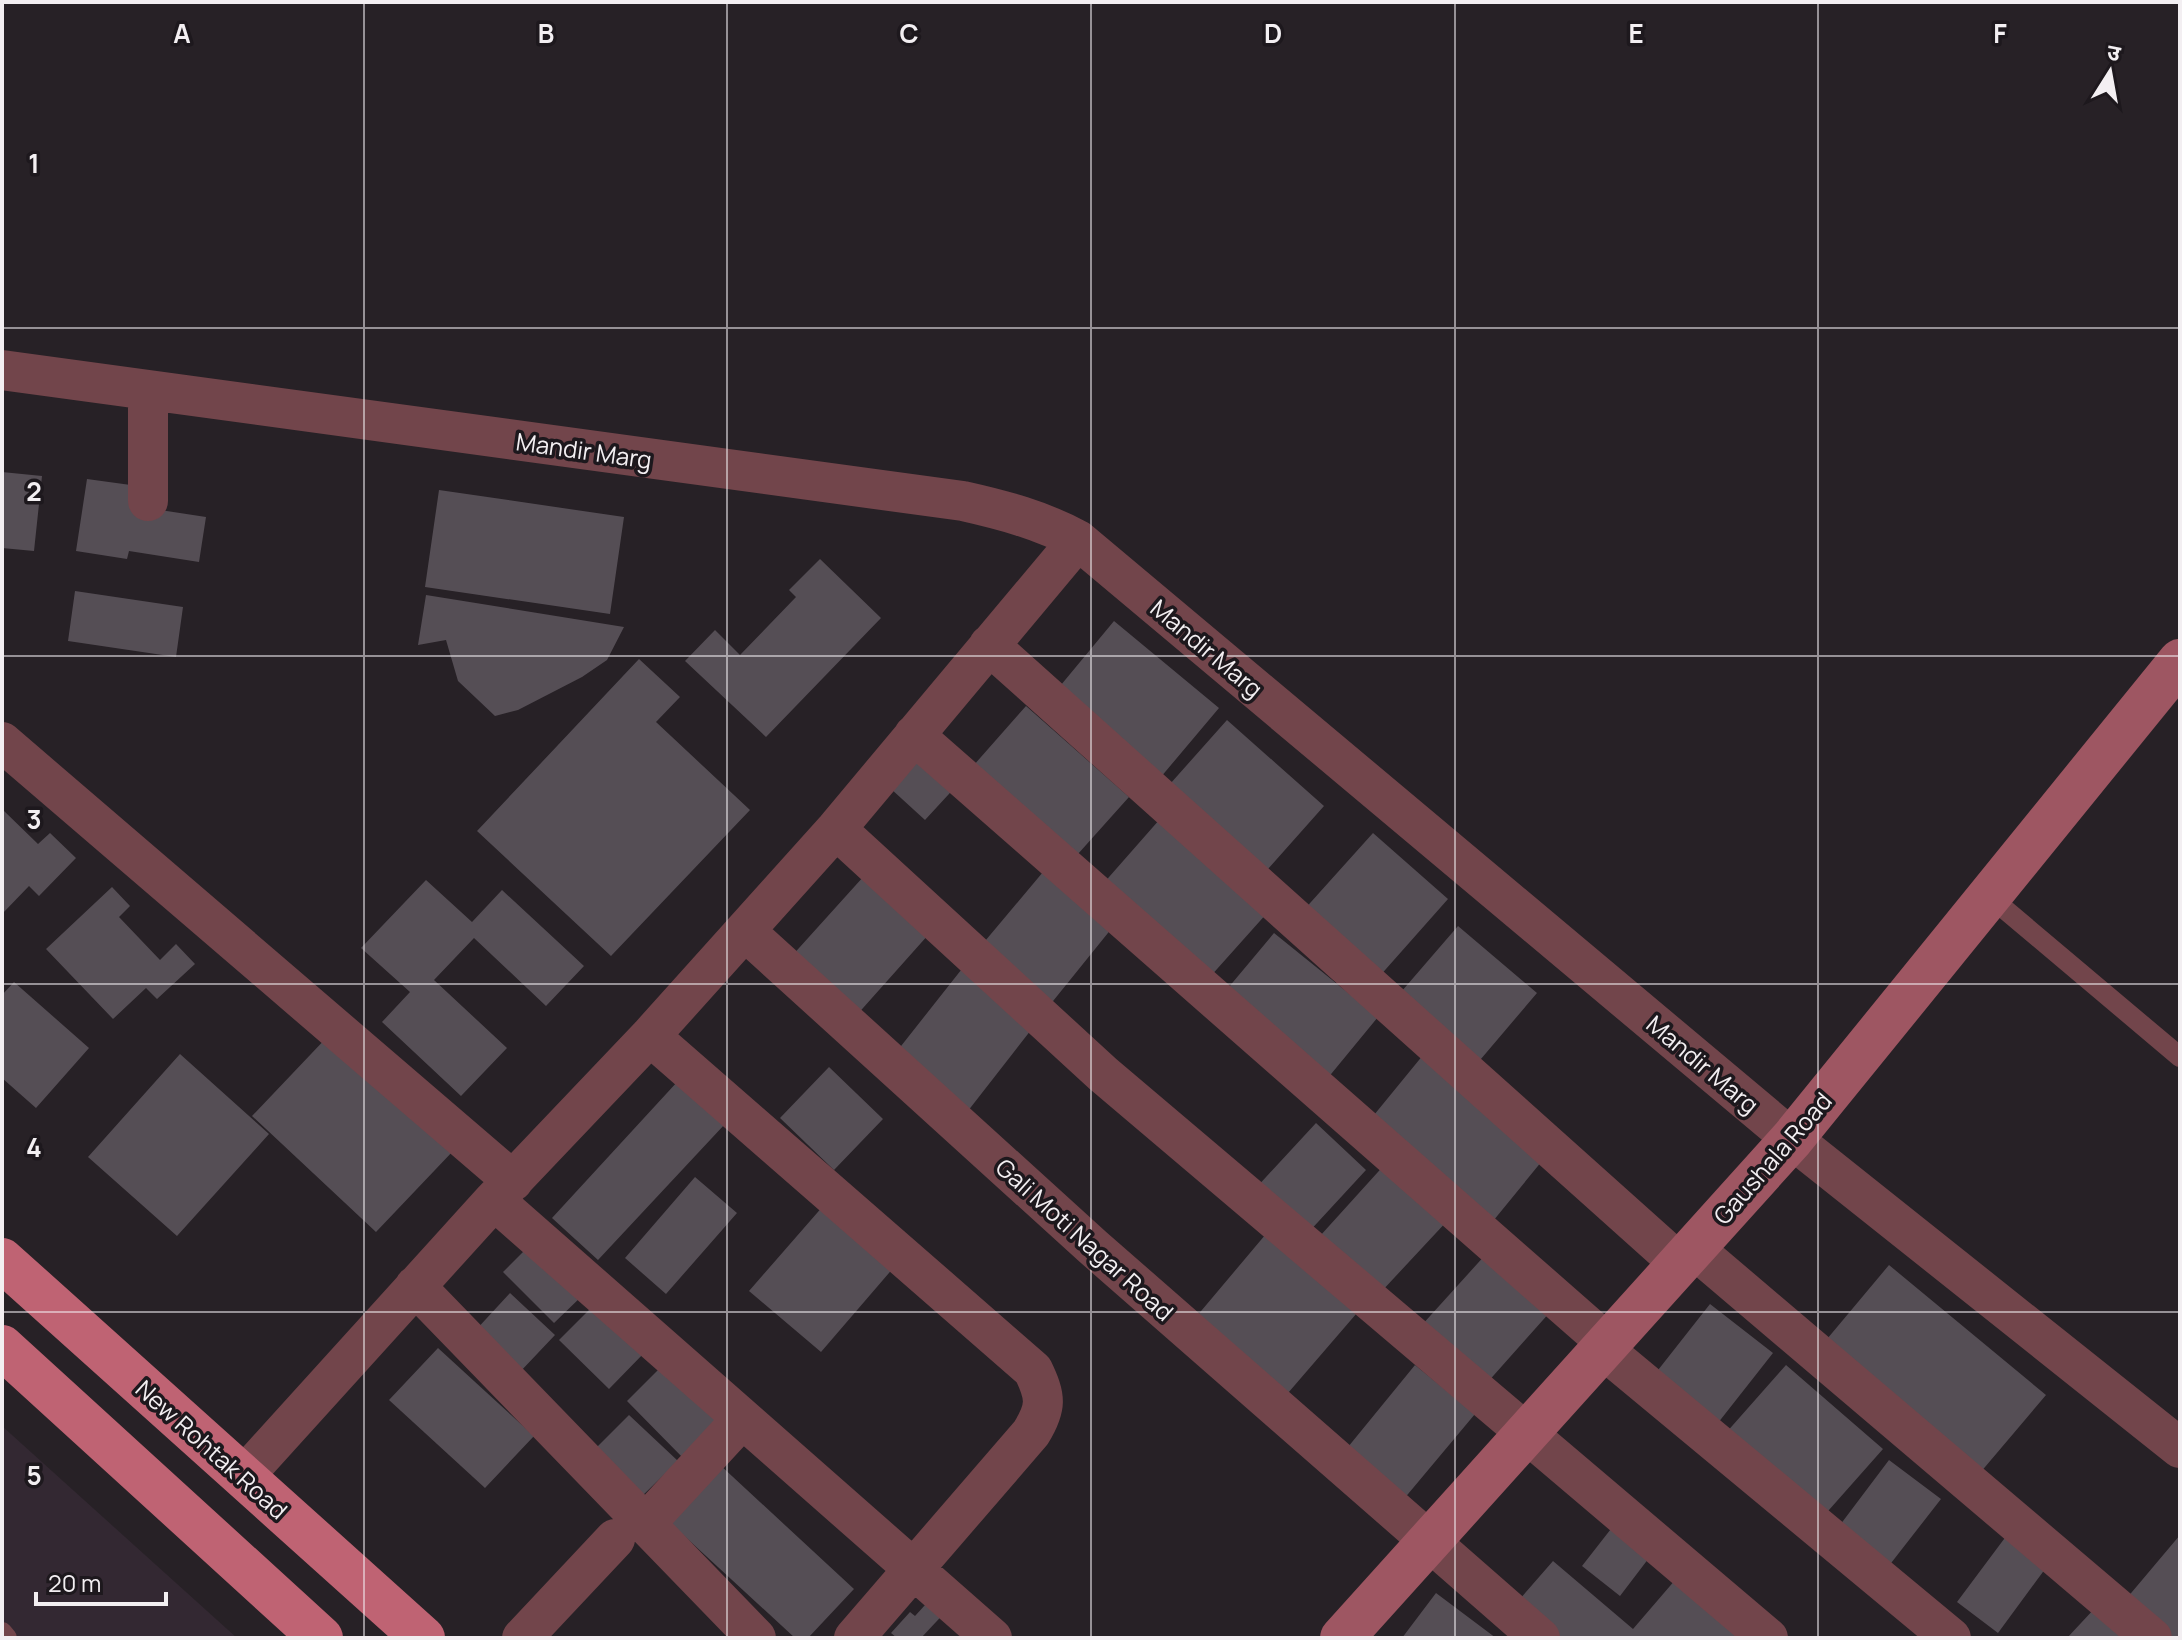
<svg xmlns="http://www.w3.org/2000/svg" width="2182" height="1640" viewBox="0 0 2182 1640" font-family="Manrope,'Noto Sans Devanagari',sans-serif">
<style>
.built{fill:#332832}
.building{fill:#554e55}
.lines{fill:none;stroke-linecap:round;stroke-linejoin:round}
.lane{stroke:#72454b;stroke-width:20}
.street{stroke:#72454b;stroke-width:40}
.secondary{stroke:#9e5662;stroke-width:44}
.primary{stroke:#bf6373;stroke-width:44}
.grid{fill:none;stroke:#f3eff2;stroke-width:2;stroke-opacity:0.55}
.labels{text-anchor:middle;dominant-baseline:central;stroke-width:7;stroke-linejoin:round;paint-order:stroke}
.street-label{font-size:24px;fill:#f3eff2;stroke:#1d181d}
.grid-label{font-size:26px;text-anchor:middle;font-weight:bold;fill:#f3eff2;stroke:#1d181d;stroke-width:7;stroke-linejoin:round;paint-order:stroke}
</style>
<rect width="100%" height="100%" fill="#272126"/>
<path class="built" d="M2 1426 237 1638H2Z"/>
<path class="building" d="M2 472 42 476 34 551 2 548Z
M87 479 138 486 134 506 206 517 199 562 129 551 127 559 76 551Z
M439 490 624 517 610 614 425 587Z
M820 559 881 618 766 737 685 661 715 630 740 655 796 597 789 590Z
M75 591 183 607 176 657 68 641Z
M426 595 624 627 607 660 582 677 518 710 495 716 458 681 446 640 418 645Z
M1114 621 1219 708 1155 784 1051 697Z
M639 659 680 697 656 722 750 810 611 956 477 831Z
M1026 706 1129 797 1069 864 966 774Z
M1227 720 1324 806 1259 879 1162 793Z
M925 749 960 782 925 820 890 788Z
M2 809 38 844 50 833 76 858 39 896 29 886 2 914Z
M1160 819 1268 912 1209 978 1102 885Z
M1373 833 1448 899 1378 978 1302 912Z
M1043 872 1112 928 1045 1011 975 953Z
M864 876 929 934 855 1017 790 958Z
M426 880 472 922 502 890 584 966 546 1006 474 938 434 980 507 1048 461 1096 382 1022 410 992 361 948Z
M112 887 130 906 119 917 160 960 176 944 195 964 157 999 146 988 113 1019 46 949Z
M1458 926 1537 993 1475 1066 1395 999Z
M1274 933 1378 1017 1327 1079 1223 994Z
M965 965 1038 1021 964 1116 890 1060Z
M14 982 89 1048 36 1108 2 1078V995Z
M330 1034 454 1150 376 1232 252 1116Z
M1428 1049 1551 1150 1489 1226 1365 1126Z
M180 1054 269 1134 177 1236 88 1157Z
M829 1067 883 1119 834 1170 780 1118Z
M678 1081 725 1124 598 1260 552 1218Z
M1316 1123 1366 1170 1306 1235 1255 1189Z
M1387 1162 1449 1219 1381 1292 1320 1236Z
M695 1177 737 1213 666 1294 625 1258Z
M824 1205 895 1266 821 1352 749 1291Z
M1271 1228 1363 1306 1282 1400 1191 1323Z
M533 1242 584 1294 554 1323 503 1272Z
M1487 1253 1551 1311 1486 1384 1421 1326Z
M1889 1265 2046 1395 1974 1480 1817 1351Z
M510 1293 555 1335 519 1373 474 1332Z
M596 1303 646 1351 609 1389 559 1340Z
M1710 1304 1773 1353 1714 1428 1651 1379Z
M438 1348 534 1436 485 1488 389 1400Z
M665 1363 724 1423 686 1461 627 1401Z
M1415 1365 1475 1414 1398 1506 1339 1458Z
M1786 1365 1883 1449 1821 1519 1725 1434Z
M629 1415 678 1461 638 1500 590 1454Z
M1889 1460 1941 1499 1888 1567 1837 1529Z
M719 1464 854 1589 808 1638H795L667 1520Z
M1614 1525 1652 1554 1620 1596 1582 1566Z
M2010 1531 2051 1561 1998 1633 1957 1602Z
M2180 1535V1638H2162L2121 1605Z
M1553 1561 1633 1629 1676 1579 1747 1638H1550L1513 1607Z
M936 1593 951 1606 921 1638H897L891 1633 910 1612 915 1616Z
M1436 1593 1496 1638H1402Z
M2095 1608 2129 1638H2067Z"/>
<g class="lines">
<path class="lane" d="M1989 896 2180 1057
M2 1632 7 1638"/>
<path class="street" d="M2 370 963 501C1003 510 1041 520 1078 540L1792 1139 2180 1448
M148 501V390
M989 645 1679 1263
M914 735 1608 1344
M2 742 513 1181
M836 829 1103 1074 1768 1638
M745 931 1093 1247 1540 1638
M650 1036 1033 1370C1046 1397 1047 1407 1031 1433L854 1638
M494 1200 992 1638
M1693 1248 2152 1638
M415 1286 756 1638
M1603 1349 1951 1638
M243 1477 494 1200 650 1036 836 829 1078 540
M645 1524 742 1419
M522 1638 615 1539"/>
<path class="secondary" d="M1342 1638 1792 1139 2180 661"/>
<path class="primary" d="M2 1260 423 1638
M2 1347 321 1638"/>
</g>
<path class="grid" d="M364 2V1638M727 2V1638M1091 2V1638M1455 2V1638M1818 2V1638M2 328H2180M2 656H2180M2 984H2180M2 1312H2180"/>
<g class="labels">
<g class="street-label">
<text transform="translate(584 450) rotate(8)">Mandir Marg</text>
<text transform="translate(1207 648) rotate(40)">Mandir Marg</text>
<text transform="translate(1703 1064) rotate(40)">Mandir Marg</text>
<text transform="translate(1772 1158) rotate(-49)">Gaushala Road</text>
<text transform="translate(1085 1239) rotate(42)">Gali Moti Nagar Road</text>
<text transform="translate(212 1449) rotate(42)">New Rohtak Road</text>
</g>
</g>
<g class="grid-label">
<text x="182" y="43">A</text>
<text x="546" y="43">B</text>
<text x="909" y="43">C</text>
<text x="1273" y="43">D</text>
<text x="1636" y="43">E</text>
<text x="2000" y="43">F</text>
<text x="34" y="173">1</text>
<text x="34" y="501">2</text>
<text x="34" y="829">3</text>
<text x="34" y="1157">4</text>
<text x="34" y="1485">5</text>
</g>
<rect width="2182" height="1640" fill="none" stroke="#f3eff2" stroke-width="8"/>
<g transform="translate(2110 72) rotate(11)" stroke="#1d181d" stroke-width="6" paint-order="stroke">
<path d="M0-6L14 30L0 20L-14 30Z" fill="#f3eff2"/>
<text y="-12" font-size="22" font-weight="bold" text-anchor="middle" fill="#f3eff2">उ</text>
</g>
<path d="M36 1592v12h130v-12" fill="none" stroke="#f3eff2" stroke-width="4"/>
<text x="48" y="1592" font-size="24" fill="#f3eff2" stroke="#1d181d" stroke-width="6" paint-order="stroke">20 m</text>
</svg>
